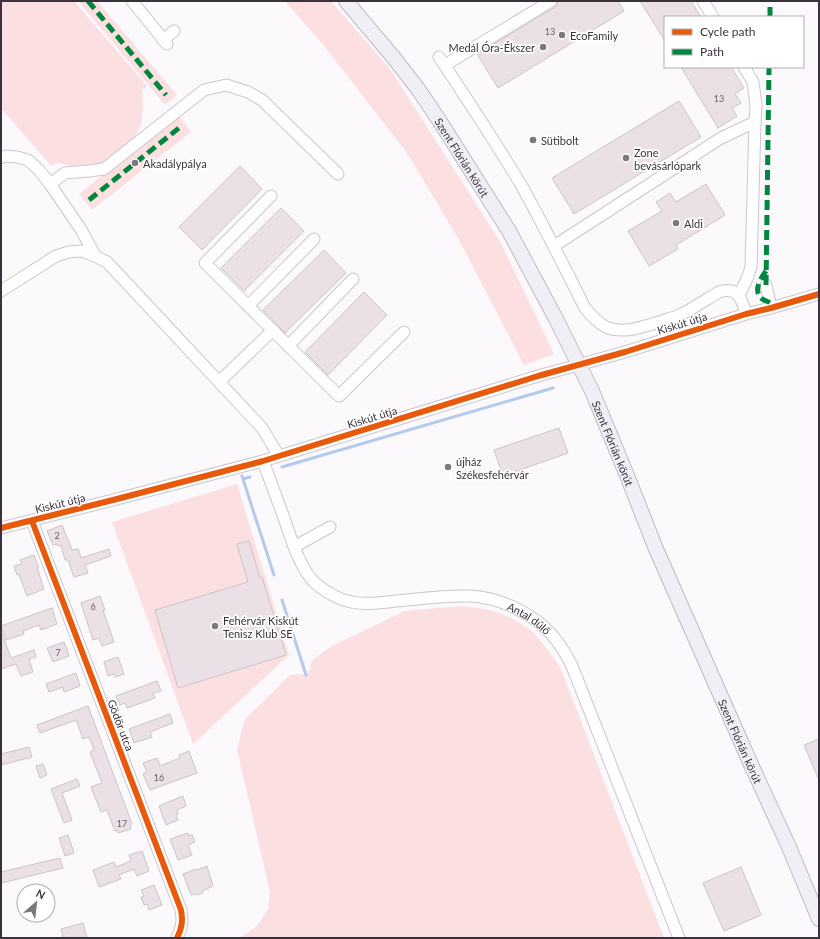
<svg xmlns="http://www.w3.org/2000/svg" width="820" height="939" viewBox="0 0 820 939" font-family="Lato,sans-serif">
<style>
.green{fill:#fcdfe0}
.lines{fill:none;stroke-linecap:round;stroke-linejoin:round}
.stream{stroke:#b3caeb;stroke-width:3}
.building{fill:#ebe0e6;stroke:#cbc4c8}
.minor-casing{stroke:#cbc7cd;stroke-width:13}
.major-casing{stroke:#bcbac7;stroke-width:16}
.minor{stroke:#fefeff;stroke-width:11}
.major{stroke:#f0eff5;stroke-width:14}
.quiet{stroke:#00873e;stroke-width:5;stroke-dasharray:10 5;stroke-linecap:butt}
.cycleway-casing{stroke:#fff;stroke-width:8}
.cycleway{stroke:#e8590c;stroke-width:6}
.poi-dot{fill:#7d777f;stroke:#fff;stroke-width:1.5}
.labels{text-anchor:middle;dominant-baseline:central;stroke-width:3.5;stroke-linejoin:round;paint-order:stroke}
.number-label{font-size:9px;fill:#665e67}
.poi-label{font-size:11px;fill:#39313b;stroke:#fff;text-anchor:start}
.street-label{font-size:11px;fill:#39313b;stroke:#fff}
</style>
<rect width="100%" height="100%" fill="#fbf9fc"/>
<path class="green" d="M1 1H74L147 86 142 90C143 102 144 115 140 127 136 137 128 147 119 153 115 155 112 158 109 160 93 169 73 168 57 162L51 166 1 108Z
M78 1H97L177 95 165 105Z
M285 1H331L390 69 501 243 554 354 524 365 458 238 407 153 325 47Z
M178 115 191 132 92 210 79 194Z
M237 484 289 655 193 744 112 522Z
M463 606 490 610 512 618 532 631 548 650 561 669 664 938H240L257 926 268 909 270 892 237 749 245 719 290 675 298 674 306 675 310 669 312 660 332 646 405 611Z"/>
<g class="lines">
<path class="stream" d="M282 467 553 388
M242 476 274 575
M243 479 250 477
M282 600 306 675"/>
</g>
<path class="building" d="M558 1H618L624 11 498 88 477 54 555 7 557 5Z
M640 1H691L701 17H665V41Z
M681 67H731L744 88 735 94 741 103 732 108 737 116 718 128Z
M679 101 701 137 574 214 552 178Z
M240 166 262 189 202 250 179 227Z
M706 184 725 215 676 245 678 249 649 266 628 231 662 211 656 202 670 193 676 202Z
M281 208 304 231 244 291 221 268Z
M324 250 346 273 285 333 263 310Z
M364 292 387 315 328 375 305 352Z
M559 428 568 453 503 476 494 450Z
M62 525 72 550 78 549 81 558 109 549 111 556 85 565 88 573 74 577 68 560H65L61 545 58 546 57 544 53 545 47 531Z
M249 541 260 578 262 577 286 655 178 688 155 610 248 582 237 544Z
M34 555 39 568H37L44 589 27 596 19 574 17 575 14 566 22 564 20 560Z
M100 596 105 610H103L114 642 102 646 99 638 93 640 81 603Z
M52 608 57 624 41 630 39 625 23 631 24 634 6 640 1 626Z
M1 634H2L11 658 34 650 36 657 29 659 33 672 21 676 16 664 1 669Z
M64 642 69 656 53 662 47 648Z
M118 657 124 674 115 677 114 674 108 676 104 662Z
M76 673 80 686 64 692 63 687 49 692 46 684Z
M157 681 161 691 153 693 155 698 127 708 125 703 120 705 116 696Z
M88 706 132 824 130 825 131 829 118 833 117 830 115 831 107 810 101 812 91 787 102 783 90 752 94 750 89 737 83 739 76 720 40 733 37 725Z
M170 714 173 723 150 732 152 737 134 743 129 729Z
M819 739V780L804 745Z
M29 747 32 757 1 765V754Z
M189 751 197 773 150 790 143 774 147 772 143 763 157 758 160 766 180 758 179 755Z
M43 764 47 775 40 778 36 766Z
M77 779 80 786 62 793 72 820 64 823 51 789Z
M183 796 186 806 177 810 178 814 176 815 178 820 166 825 159 806Z
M188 833 189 836 192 835 195 842 188 845 192 855 178 860 170 839Z
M68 835 74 853 65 856 59 838Z
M142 851 149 871 137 876 134 869 119 875 121 879 99 887 93 870 114 862 116 867 131 861 129 855Z
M60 858 63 868 1 883V872Z
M207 866 213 886 202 891 203 893 195 895V894L191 895 183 874 196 869 197 870Z
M741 867 761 915 724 931 703 883Z
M154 885 162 905 149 910 147 904 144 905 141 897 144 896 141 890Z
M83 923 87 938H63L61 929Z"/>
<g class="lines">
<defs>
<g id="minor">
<path d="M132 1 167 44"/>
<path d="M703 1 713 17"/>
<path d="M163 40 174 31"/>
<path d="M439 57C467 99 494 140 520 183 543 224 564 266 585 308 591 315 598 324 608 328 625 334 645 326 662 321 668 319 676 317 682 314 695 307 707 299 719 292 738 286 742 299 746 314"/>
<path d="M445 65 551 1"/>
<path d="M1 158 6 156 17 157 28 160 39 170 50 184 82 231 95 256"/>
<path d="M50 184 65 173 89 171 104 169 204 90 226 85 248 92 262 100 338 174"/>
<path d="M271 196 205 263 339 396 404 332"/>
<path d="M554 246 721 138 755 122"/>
<path d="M766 285 771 308"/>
<path d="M1 291 56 256 69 252 82 251 95 256 107 262 262 428 279 456"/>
<path d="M739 295 747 279 751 267 755 122 756 105 753 82 744 67"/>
<path d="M248 306 314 239"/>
<path d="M288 346 353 279"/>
<path d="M219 382 273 330"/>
<path id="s1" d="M263 461C270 480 277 499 284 518 291 538 300 569 315 583 326 592 339 600 352 602 366 605 381 603 395 601 420 599 445 595 470 596 487 597 504 602 519 610 545 623 559 640 572 666L679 938"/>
<path d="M32 521 181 910C183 921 182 928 177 938"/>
<path d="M1 528 113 500 263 461 538 376 625 352 746 314 771 308 819 294"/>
<path d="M294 547 330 527"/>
</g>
<g id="major">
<path id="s2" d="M346 1 394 58 418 89 439 120 509 231 555 317 592 391 628 478 656 549 749 760 789 847 819 919"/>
</g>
</defs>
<use href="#minor" class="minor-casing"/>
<use href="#major" class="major-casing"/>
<use href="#minor" class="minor"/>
<use href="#major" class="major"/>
<path class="quiet" d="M88 1 166 95
M770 17V1
M89 200 179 128
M766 271C761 278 753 290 761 298 763 300 767 301 770 303
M766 285 769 67"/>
<defs>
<path id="cycleway" d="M32 521 181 910C183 921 182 928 177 938
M1 528 113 500 263 461 538 376 625 352 746 314 771 308 819 294"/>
</defs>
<use href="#cycleway" class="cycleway-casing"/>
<use href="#cycleway" class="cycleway"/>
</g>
<g class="poi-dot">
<circle cx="562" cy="35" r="4"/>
<circle cx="543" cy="47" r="4"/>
<circle cx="533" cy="140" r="4"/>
<circle cx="626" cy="158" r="4"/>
<circle cx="135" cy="163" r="4"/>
<circle cx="676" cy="223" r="4"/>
<circle cx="448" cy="467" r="4"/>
<circle cx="215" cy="626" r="4"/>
</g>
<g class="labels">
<g class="number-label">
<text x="550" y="31">13</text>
<text x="719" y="98">13</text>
<text x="57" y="535">2</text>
<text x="93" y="606">6</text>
<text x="58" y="652">7</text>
<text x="159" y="777">16</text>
<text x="122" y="823">17</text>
</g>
<g class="poi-label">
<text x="570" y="35">EcoFamily</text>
<text x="535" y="47" text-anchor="end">Medál Óra-Ékszer</text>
<text x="541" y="140">Sütibolt</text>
<text x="634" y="152">Zone<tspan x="634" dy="13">bevásárlópark</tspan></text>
<text x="143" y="163">Akadálypálya</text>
<text x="684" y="223">Aldi</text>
<text x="456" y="461">újház<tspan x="456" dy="13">Székesfehérvár</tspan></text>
<text x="223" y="620">Fehérvár Kiskút<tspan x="223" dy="13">Tenisz Klub SE</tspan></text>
</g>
<g class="street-label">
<text stroke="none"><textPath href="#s2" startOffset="195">Szent Flórián körút</textPath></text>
<text transform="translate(682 323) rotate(-17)">Kiskút útja</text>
<text transform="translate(372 417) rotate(-17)">Kiskút útja</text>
<text stroke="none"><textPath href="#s2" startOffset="519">Szent Flórián körút</textPath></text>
<text transform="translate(60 503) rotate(-14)">Kiskút útja</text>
<text stroke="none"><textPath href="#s1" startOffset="358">Antal dűlő</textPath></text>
<text transform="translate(121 725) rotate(69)">Gödör utca</text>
<text stroke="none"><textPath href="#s2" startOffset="843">Szent Flórián körút</textPath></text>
</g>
</g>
<rect width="820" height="939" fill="none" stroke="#39313b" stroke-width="4"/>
<rect x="664" y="16" width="140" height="52" fill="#ffffff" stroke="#b0adb1"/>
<rect x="672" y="29" width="20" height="6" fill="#e8590c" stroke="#b0adb1"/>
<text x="700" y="36" font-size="12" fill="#39313b">Cycle path</text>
<rect x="672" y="49" width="20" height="6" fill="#00873e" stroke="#b0adb1"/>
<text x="700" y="56" font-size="12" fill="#39313b">Path</text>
<g transform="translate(36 903) rotate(28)"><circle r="19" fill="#ffffff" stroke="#b0adb1"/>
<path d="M0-3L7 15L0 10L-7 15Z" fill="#7d777f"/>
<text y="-6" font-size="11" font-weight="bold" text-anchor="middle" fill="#39313b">N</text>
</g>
</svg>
